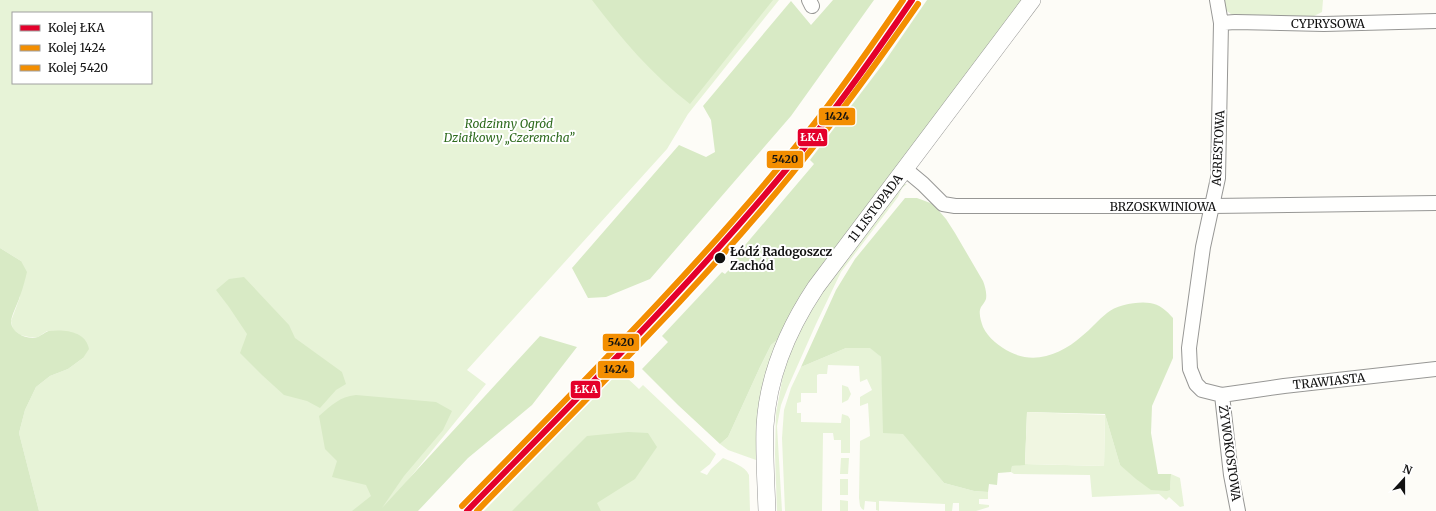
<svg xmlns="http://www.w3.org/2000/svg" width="1436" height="511" viewBox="0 0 1436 511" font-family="Merriweather,serif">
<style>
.green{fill:#e7f3d7;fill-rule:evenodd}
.forest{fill:#d8eac5}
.pitch{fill:#f0f6e1}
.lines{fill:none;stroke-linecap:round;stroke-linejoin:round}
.minor-casing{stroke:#979795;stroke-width:16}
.tertiary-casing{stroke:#979795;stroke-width:18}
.minor{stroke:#fffffe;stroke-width:14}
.tertiary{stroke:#fffffe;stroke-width:17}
.rail-1-casing{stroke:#fff;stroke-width:9}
.rail-2-casing{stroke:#fff;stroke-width:9}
.rail-3-casing{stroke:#fff;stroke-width:9}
.rail-1{stroke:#e4002b;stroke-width:6}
.rail-2{stroke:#f38e01;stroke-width:6}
.rail-3{stroke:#f38e01;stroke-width:6}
.stop-dot{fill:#111;stroke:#fff;stroke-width:1.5}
.labels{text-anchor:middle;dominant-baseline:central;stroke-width:4;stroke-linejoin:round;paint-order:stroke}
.street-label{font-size:12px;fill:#111;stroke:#fff}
.park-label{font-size:12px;font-style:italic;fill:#2f6b1f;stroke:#fff}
.stop-label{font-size:12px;font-weight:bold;fill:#111;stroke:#fff;text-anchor:start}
.line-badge{stroke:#fff;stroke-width:1.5}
.badge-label{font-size:11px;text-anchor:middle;font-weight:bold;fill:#fff}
.pale-badge-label{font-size:11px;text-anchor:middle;font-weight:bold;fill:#111}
</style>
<rect width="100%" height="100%" fill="#fdfcf7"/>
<path class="green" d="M0 0H779L688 114 667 149 467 370 486 384 383 511H39L19 433 25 410 36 387 50 376 68 369 83 358 47 331 38 337H29L20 335 13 329 11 321 20 297 21 261 0 248ZM13 13H151V83H13Z
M1223 0H1323L1322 12 1314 16 1235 17 1223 8Z
M904 184H907L902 188 898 197 841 272 816 324 788 387 781 405 777 426 782 511H777L775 454 776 413 784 370 794 341 820 293Z
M778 339C761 380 756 416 756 460L728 450 720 444 728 437 760 367 771 345Z
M870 347 881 357 884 433H903L944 483 974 491 988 492V499H979V504L989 505V507L976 511H959V503H953L952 511H945V504L879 501V511L876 510V502L865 501 864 510 862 509 860 506 859 498 860 441 870 436 868 403 860 406V397L872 390 867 379 860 382 859 366 828 365 827 374H819L817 375V393H801V402L797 403V413H801V422L841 423 842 414 848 416 850 419V453H841V440H834L833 433H823L822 511H785L782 438 784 410 791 388 801 367 846 348Z
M624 367 630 373 626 377 639 389 643 385 716 454 710 464 700 472 707 475 711 469 723 458C732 462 745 466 749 475L750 511H484Z
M842 385 848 387 851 394 848 400 842 403Z
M1105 414 1120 465 1170 489 1171 474 1180 478 1184 506 1180 507 1169 497 1166 500 1159 494 1092 497 1090 475 1014 474 1011 472 1012 466 1025 464 1104 466Z
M841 458H849L848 474H840Z
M840 479H848V495H840Z
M840 500 848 501V511H840Z"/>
<path class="forest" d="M592 0H773L690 104C652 75 621 38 592 0Z
M833 0H874L791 116 650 279 606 297 588 298 572 268 679 145 706 157 715 152 711 120 703 106 791 1 811 25Z
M927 0H1024L787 321 778 339 771 345 760 367 728 437 720 444 678 405 642 369 668 342 662 336 722 272 725 274 738 260 735 257 814 164 810 160 883 64Z
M905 198H917L933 204 946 219 955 233 983 281C985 286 987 293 986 299 985 302 983 304 981 307 978 313 981 321 983 327 988 338 1000 347 1010 352 1035 365 1062 354 1082 336 1091 329 1098 320 1107 313 1116 305 1138 301 1150 303 1159 304 1167 311 1173 318V358L1152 406 1151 433 1158 474H1171L1170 490 1167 491 1151 490 1136 479 1120 465 1105 414 1027 412 1025 465 1012 466 1011 472 998 473 997 485 989 484 988 492 974 491 944 483 903 434 883 433 881 357 870 348H846L801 367 836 290 855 259Z
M0 248 21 261 27 272C25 280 23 288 20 296 18 303 11 316 11 322 12 334 28 340 38 337 42 335 45 332 49 331 64 329 86 331 89 349L83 358 68 369 50 376 36 387 25 410 19 433 39 511H0Z
M244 277 289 325 295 338 342 372 346 384 336 390 320 408 307 401 284 395 262 375 240 353 247 334 229 307 216 290 229 279Z
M540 336 577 347 532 405 468 458 418 511H352L371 496 366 485 332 477 337 461 325 449 319 416C332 405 339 397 356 395L436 402 452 411 443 430 404 476 382 508Z
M628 432 648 433 657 447 635 479 597 503 601 511H512L587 436Z"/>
<path class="pitch" d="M1027 412 1105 415 1104 466 1025 464Z"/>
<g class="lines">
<defs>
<path id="minor" d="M809 0 812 6
M1217 0 1221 23 1218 178 1203 247 1189 348 1190 369 1196 384 1202 390 1222 395 1284 386 1436 369
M1221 23 1235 22 1324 24 1436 21
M905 169 923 184 943 204 955 206H1212L1436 203
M1222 395 1231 475 1238 511"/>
<path id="tertiary" d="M767 511C766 483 764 454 765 426 768 375 788 329 816 287L1032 0"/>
</defs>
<use href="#minor" class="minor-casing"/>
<use href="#tertiary" class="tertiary-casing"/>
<use href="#minor" class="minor"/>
<use href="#tertiary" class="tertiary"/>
<defs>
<path id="rail-1" d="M467 511C585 390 706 270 812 138 847 94 880 47 912 0"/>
<path id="rail-2" d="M477 511C594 391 715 273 818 141 853 96 886 50 918 4"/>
<path id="rail-3" d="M462 506C580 385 700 266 806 134 841 91 872 45 903 0"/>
</defs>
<use href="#rail-1" class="rail-1-casing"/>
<use href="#rail-2" class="rail-2-casing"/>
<use href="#rail-3" class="rail-3-casing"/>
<use href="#rail-1" class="rail-1"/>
<use href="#rail-2" class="rail-2"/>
<use href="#rail-3" class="rail-3"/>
</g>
<circle class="stop-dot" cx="720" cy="258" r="6"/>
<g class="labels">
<g class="street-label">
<text x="1328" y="23">CYPRYSOWA</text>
<text transform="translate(1218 148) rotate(-87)">AGRESTOWA</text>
<text x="1163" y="206">BRZOSKWINIOWA</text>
<text transform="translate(875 208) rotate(-53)">11 LISTOPADA</text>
<text transform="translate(1329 381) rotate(-6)">TRAWIASTA</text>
<text transform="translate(1230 453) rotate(82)">ŻYWOKOSTOWA</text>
</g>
<g class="park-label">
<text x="509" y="123">Rodzinny Ogród<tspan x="509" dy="14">Działkowy „Czeremcha”</tspan></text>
</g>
<g class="stop-label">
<text x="730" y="251">Łódź Radogoszcz<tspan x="730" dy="14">Zachód</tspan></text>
</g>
</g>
<g class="line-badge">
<rect x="818" y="107" width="38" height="19" rx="4" fill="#f38e01"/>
<rect x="797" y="128" width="31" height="19" rx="4" fill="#e4002b"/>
<rect x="766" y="150" width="38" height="19" rx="4" fill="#f38e01"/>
<rect x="602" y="333" width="38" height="19" rx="4" fill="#f38e01"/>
<rect x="597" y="360" width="38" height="19" rx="4" fill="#f38e01"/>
<rect x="570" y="380" width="31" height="19" rx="4" fill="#e4002b"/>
</g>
<g class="badge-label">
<text x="812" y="141">ŁKA</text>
<text x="586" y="393">ŁKA</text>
</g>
<g class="pale-badge-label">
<text x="837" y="120">1424</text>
<text x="785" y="163">5420</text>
<text x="621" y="346">5420</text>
<text x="616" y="373">1424</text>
</g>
<rect x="12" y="12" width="140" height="72" fill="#ffffff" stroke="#a0a0a0"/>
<rect x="20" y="25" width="20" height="6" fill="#e4002b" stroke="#a0a0a0"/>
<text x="48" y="32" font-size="12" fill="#111111">Kolej ŁKA</text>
<rect x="20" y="45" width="20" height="6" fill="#f38e01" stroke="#a0a0a0"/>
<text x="48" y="52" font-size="12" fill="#111111">Kolej 1424</text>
<rect x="20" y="65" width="20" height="6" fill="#f38e01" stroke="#a0a0a0"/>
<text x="48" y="72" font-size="12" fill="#111111">Kolej 5420</text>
<g transform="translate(1404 479) rotate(21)" stroke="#ffffff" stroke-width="3" paint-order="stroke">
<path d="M0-3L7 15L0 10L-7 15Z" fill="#111111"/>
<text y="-6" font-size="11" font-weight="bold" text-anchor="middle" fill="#111111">N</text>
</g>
</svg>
